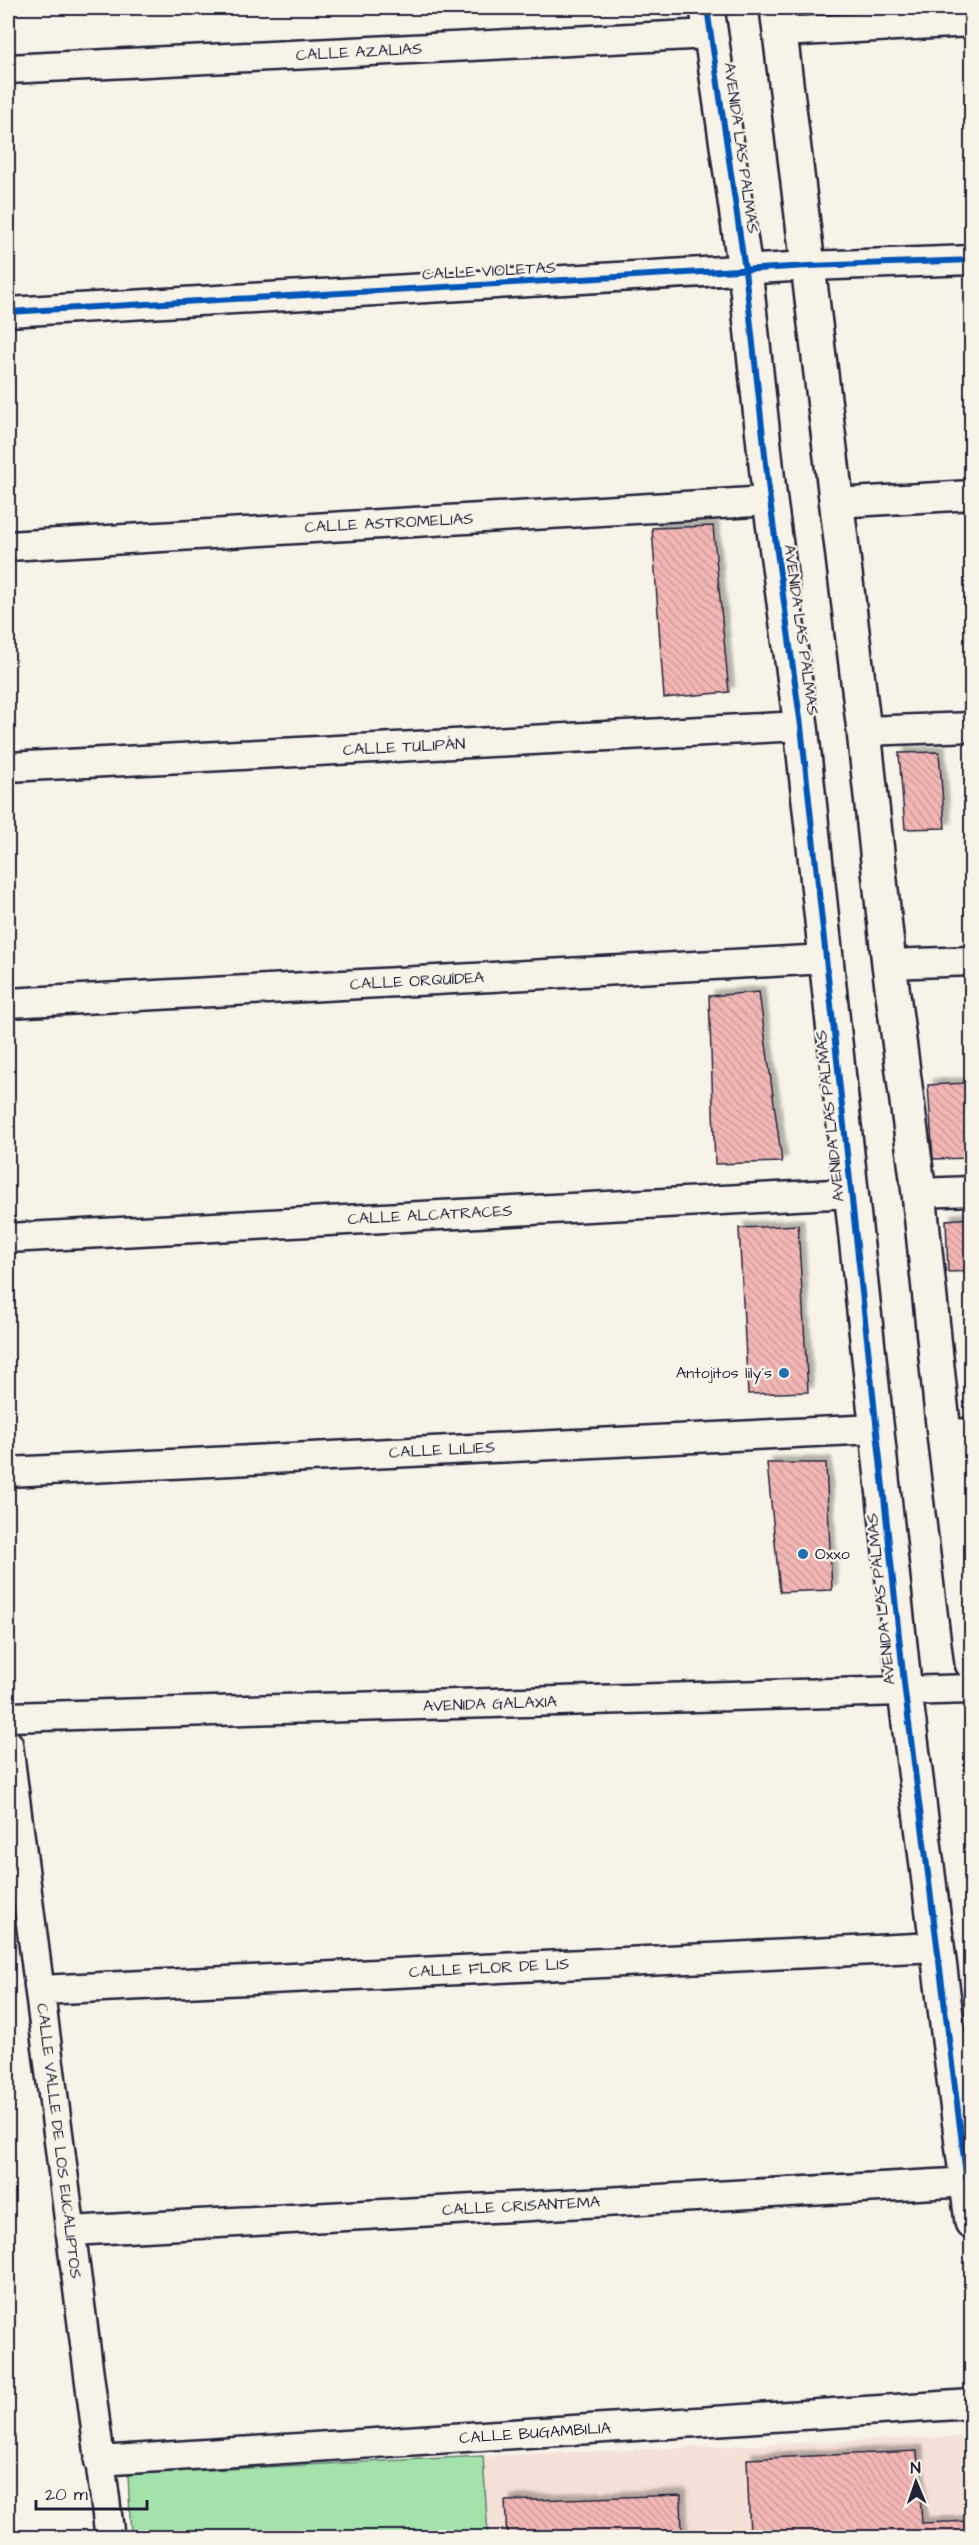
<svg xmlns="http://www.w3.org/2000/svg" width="979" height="2545" viewBox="0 0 979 2545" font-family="'Architects Daughter',sans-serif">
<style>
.built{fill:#f6e1d8}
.park{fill:#a3e2aa;stroke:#628272;stroke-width:1.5}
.building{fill:url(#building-back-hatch);stroke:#22223b;stroke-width:1.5;filter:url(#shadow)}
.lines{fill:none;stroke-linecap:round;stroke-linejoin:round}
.minor-casing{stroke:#22223b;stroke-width:33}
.tertiary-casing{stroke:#22223b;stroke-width:38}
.minor{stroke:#f7f3e8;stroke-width:28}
.tertiary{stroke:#f7f3e8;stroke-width:33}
.cycleway-casing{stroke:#f7f3e8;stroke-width:10}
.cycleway{stroke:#0057b8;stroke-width:6}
.poi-dot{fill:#1f6fb2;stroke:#f7f3e8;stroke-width:2}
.labels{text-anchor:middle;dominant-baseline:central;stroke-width:5;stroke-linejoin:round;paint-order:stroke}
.street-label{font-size:16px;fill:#22223b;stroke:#f7f3e8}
.poi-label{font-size:16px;fill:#22223b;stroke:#f7f3e8;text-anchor:end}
</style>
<defs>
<pattern id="building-back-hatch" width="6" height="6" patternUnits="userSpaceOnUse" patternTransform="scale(1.5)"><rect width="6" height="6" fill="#f2b6b4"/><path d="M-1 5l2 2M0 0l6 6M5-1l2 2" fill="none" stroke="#cf9c9c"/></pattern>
<filter id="shadow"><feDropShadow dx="5.5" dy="-5.5" stdDeviation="1.5" flood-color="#0004"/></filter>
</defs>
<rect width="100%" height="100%" fill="#f7f3e8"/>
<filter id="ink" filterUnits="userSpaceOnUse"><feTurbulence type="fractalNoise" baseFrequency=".0167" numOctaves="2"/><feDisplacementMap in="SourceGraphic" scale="12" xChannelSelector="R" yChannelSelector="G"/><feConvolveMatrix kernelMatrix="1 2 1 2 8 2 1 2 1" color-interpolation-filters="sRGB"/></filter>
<g filter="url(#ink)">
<path class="built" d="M971 2436V2537H488L483 2456Z"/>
<path class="park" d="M483 2456 488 2537H131L128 2474Z"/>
<path class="building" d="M713 526 729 692 664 698 652 528Z
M939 752 945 828 905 829 899 753Z
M759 992 782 1162 715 1164 709 996Z
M968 1083 972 1158 933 1159 928 1085Z
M972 1218V1271L948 1272 946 1220Z
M798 1225 808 1392 748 1394 739 1228Z
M767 1463H826L832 1590 780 1592Z
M917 2451 922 2523 972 2521V2538H750L747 2459Z
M681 2495 682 2538H507L505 2501Z"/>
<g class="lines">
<defs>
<path id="minor" d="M780 32 972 22
M8 69 711 34
M8 312 809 266 972 260
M835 503 972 495
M8 546 770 501
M864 731 972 727
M8 767 801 726
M889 964 972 961
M8 1003 826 959
M919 1193 972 1191
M8 1238 852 1193
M944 1434 972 1433
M8 1472 876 1429
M8 1717 972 1689
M8 1744 110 2538
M40 1990 937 1947
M70 2231 972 2182
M99 2461 972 2404"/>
<path id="tertiary" d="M707 8 745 270 770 501 801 726 905 1692 972 2222
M777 8 864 731 889 964 919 1193 944 1434 972 1663"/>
</defs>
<use href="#minor" class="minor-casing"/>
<use href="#tertiary" class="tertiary-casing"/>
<use href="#minor" class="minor"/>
<use href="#tertiary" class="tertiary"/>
<defs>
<path id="cycleway" d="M707 8 745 270 770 501 801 726 905 1692 972 2222
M8 312 809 266 972 260"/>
</defs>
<use href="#cycleway" class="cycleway-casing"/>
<use href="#cycleway" class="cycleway"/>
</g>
</g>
<g class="poi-dot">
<circle cx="784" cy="1373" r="6"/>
<circle cx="803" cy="1554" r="6"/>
</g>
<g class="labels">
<g class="street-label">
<text transform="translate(359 52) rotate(-3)">CALLE AZALIAS</text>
<text transform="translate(741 148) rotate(82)">AVENIDA LAS PALMAS</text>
<text transform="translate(489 271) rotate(-3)">CALLE VIOLETAS</text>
<text transform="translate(389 523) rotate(-3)">CALLE ASTROMELIAS</text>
<text transform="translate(801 630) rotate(82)">AVENIDA LAS PALMAS</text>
<text transform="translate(404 747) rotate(-3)">CALLE TULIPÁN</text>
<text transform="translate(417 981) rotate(-3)">CALLE ORQUÍDEA</text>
<text transform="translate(830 1116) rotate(-96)">AVENIDA LAS PALMAS</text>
<text transform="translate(430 1215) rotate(-3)">CALLE ALCATRACES</text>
<text transform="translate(442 1450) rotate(-3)">CALLE LILIES</text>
<text transform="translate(881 1599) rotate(-96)">AVENIDA LAS PALMAS</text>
<text transform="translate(490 1704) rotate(-2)">AVENIDA GALAXIA</text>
<text transform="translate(489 1968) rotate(-3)">CALLE FLOR DE LIS</text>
<text transform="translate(59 2141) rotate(83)">CALLE VALLE DE LOS EUCALIPTOS</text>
<text transform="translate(521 2206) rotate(-3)">CALLE CRISANTEMA</text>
<text transform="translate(535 2433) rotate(-4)">CALLE BUGAMBILIA</text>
</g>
<g class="poi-label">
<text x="772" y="1373">Antojitos lily´s</text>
<text x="815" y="1554" text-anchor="start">Oxxo</text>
</g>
</g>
<rect width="979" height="2545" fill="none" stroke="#f7f3e8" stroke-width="30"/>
<rect x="15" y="15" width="949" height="2515" fill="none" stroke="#22223b" stroke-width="2" filter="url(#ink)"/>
<g transform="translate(916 2482) rotate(358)" stroke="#f7f3e8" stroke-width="4.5" paint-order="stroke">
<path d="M0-4.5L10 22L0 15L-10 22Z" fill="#22223b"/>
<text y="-9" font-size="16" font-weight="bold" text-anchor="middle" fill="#22223b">N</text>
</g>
<path d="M36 2500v9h111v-9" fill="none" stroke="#22223b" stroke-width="3"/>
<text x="45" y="2500" font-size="18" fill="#22223b" stroke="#f7f3e8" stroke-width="4.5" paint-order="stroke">20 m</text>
</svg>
